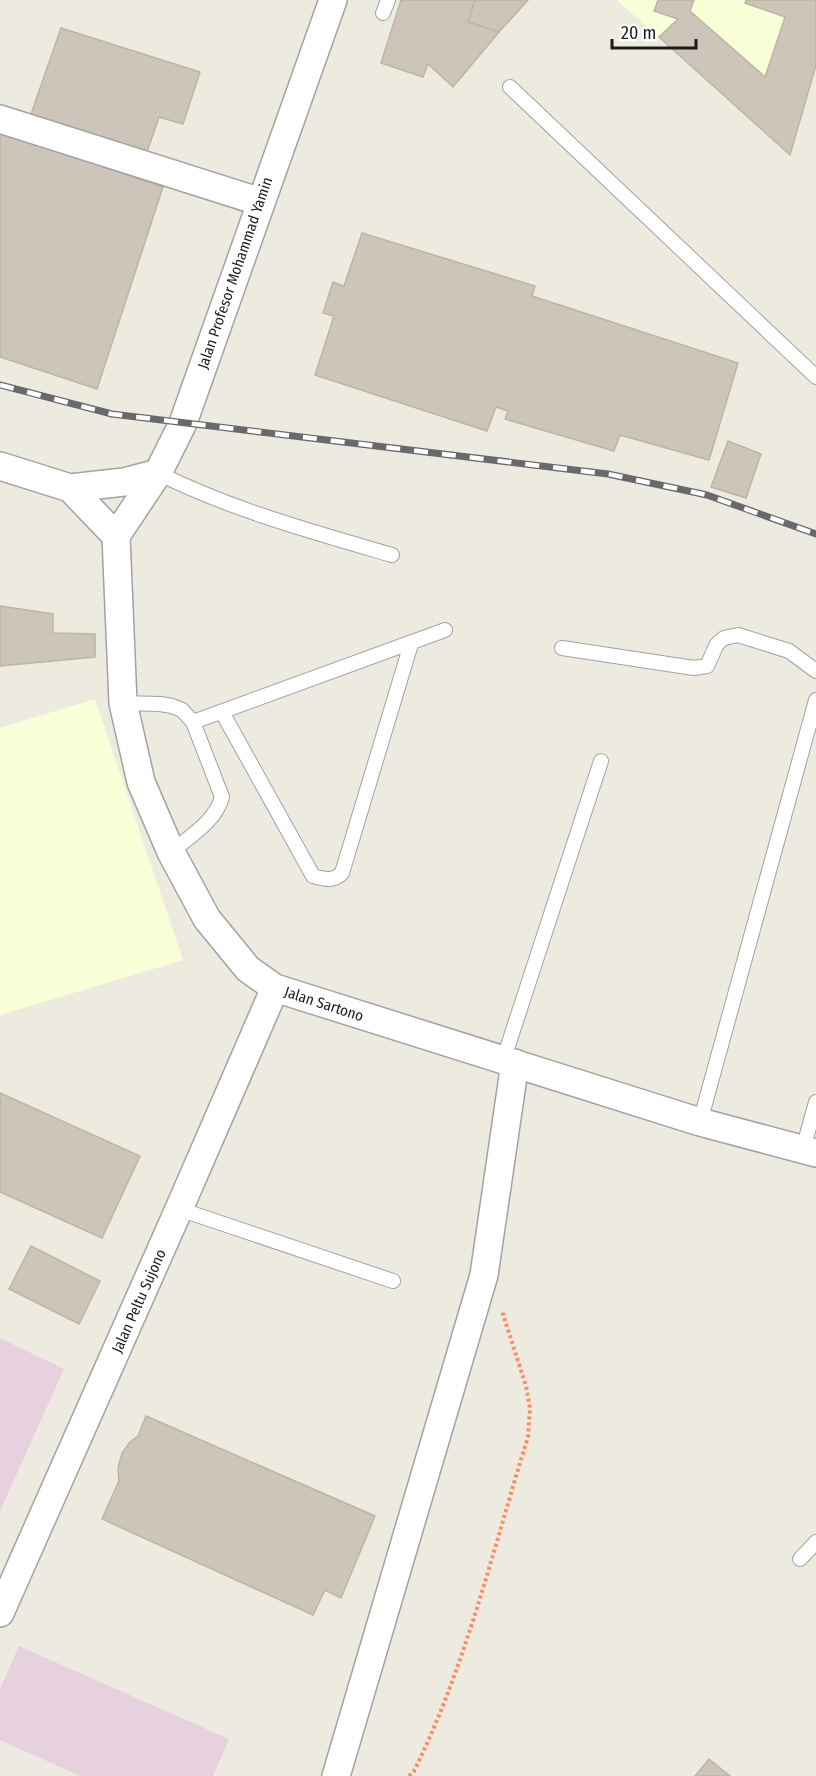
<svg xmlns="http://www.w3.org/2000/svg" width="816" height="1776" viewBox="0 0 816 1776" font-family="'Fira Sans Condensed',sans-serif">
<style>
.industrial{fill:#e7d1df}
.education{fill:#f8ffd7}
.building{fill:#cdc5b9;stroke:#bfb4a2;stroke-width:1.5}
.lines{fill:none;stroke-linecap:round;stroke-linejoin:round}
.lane-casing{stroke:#a2a2a2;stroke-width:16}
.street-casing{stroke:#a2a2a2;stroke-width:30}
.path{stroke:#fd8b61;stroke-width:4;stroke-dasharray:3 3;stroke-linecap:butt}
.lane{stroke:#fff;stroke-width:14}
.street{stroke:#fff;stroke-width:27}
.rail-casing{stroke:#696969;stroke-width:7}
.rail{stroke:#fff;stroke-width:4.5;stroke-dasharray:14;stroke-linecap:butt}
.labels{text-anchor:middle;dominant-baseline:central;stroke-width:4.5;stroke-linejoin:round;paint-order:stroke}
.street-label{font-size:15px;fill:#1b1b1b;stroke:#fff}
</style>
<rect width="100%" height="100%" fill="#edebe0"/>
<path class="industrial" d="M0 1338 64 1369 0 1511Z
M19 1646 229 1739 213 1776H80L0 1740V1689Z"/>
<path class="education" d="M617 0H816V65L790 155Z
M95 699 183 960 0 1015V728Z"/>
<path class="building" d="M401 0H475L468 22 499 32 453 87 428 64 423 77 381 63Z
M475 0H528L499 32 468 22Z
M658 0H694L690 11 765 77 785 17 745 3 746 0H816V65L790 155 659 37 678 19 654 11Z
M61 28 200 72 183 124 159 117 146 155 30 117Z
M0 132 163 187 97 389 0 357Z
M362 233 535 286 532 296 738 363 709 460 620 435 614 451 505 419 508 411 496 407 487 431 315 375 334 316 323 313 333 282 344 286Z
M728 441 761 454 746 498 711 487Z
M0 606 53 614V633L95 634V657L0 666Z
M0 1093 140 1156 102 1238 0 1192Z
M31 1246 100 1281 79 1324 9 1289Z
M146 1416 375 1516 341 1598 325 1590 313 1615 102 1519 119 1481 118 1468 122 1453 130 1442 138 1436Z
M709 1759 730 1776H695Z"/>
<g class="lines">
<defs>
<path id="lane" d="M383 13 388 0
M510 87 816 377
M158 473C232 510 313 532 392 555
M562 648 694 668 707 666 717 644 724 638 738 635 789 651 816 671
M123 703 160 704 172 706 182 710 193 722 222 797C216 821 189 837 171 852
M222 712 313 876C325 879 333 882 342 873L411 644
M193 722 445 630
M503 1061 601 761
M700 1122 816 700
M803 1149 816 1102
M179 1209 393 1281
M800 1559 816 1542"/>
<path id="street" d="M0 119 261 202
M0 466 70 488 124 482 158 473
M70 488 116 536
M116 536 123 703 141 782 171 852 207 919 248 969 275 988 700 1122 816 1153
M116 536 158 473 183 423 333 0
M0 1613 179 1209 275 988
M336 1776 484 1275 515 1063"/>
</defs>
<use href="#lane" class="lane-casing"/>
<use href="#street" class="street-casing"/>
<path class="path" d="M409 1776 414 1771C466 1666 493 1549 528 1437L530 1409 526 1386 502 1311"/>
<use href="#lane" class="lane"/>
<use href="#street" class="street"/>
<defs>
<path id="rail" d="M0 385 112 414 608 474 707 495 816 534"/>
</defs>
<use href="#rail" class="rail-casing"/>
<use href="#rail" class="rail"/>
</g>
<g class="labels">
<g class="street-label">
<text transform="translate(235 273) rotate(-71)">Jalan Profesor Mohammad Yamin</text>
<text transform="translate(324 1004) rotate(18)">Jalan Sartono</text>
<text transform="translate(139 1301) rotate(-66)">Jalan Peltu Sujono</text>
</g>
</g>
<path d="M612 39v9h84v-9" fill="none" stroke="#1b1b1b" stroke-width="3"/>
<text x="621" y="39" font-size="18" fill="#1b1b1b" stroke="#ffffff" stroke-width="4.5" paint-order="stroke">20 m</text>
</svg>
